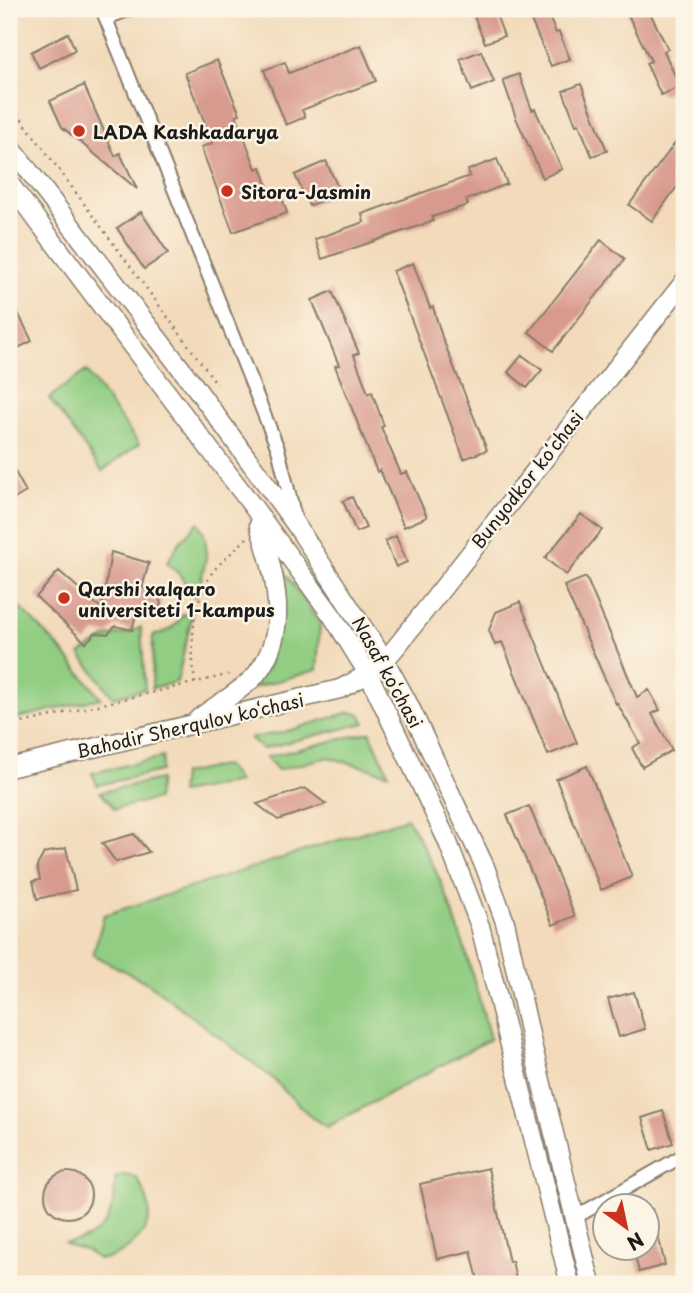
<svg xmlns="http://www.w3.org/2000/svg" width="693" height="1293" viewBox="0 0 693 1293" font-family="'Playpen Sans',sans-serif">
<style>
.green{fill:#91cd82;stroke:#56744f;stroke-width:2}
.building{fill:#d89a8e}
.lines{fill:none;stroke-linecap:round;stroke-linejoin:round}
.lane-casing{stroke:#877b6b;stroke-width:10}
.street-casing{stroke:#877b6b;stroke-width:16}
.secondary-casing{stroke:#877b6b;stroke-width:21}
.path{stroke:#877b6b;stroke-width:2.5;stroke-dasharray:2 5;stroke-linecap:butt}
.lane{stroke:#fff;stroke-width:6}
.street{stroke:#fff;stroke-width:12}
.secondary{stroke:#fff;stroke-width:18}
.poi-dot{fill:#c8321e;stroke:#fcf5e5;stroke-width:2.5}
.labels{text-anchor:middle;dominant-baseline:central;stroke-width:5;stroke-linejoin:round;paint-order:stroke}
.poi-label{font-size:18px;font-weight:bold;fill:#1c1c1c;stroke:#fcf5e5;text-anchor:start}
.street-label{font-size:18px;fill:#1c1c1c;stroke:#fcf5e5}
</style>
<rect width="100%" height="100%" fill="#fcf5e5"/>
<filter id="ink" filterUnits="userSpaceOnUse"><feTurbulence type="fractalNoise" baseFrequency=".0143" numOctaves="2"/><feDisplacementMap in="SourceGraphic" scale="14" xChannelSelector="R" yChannelSelector="G"/><feConvolveMatrix kernelMatrix="1 2 1 2 8 2 1 2 1" color-interpolation-filters="sRGB"/></filter>
<filter id="wash" filterUnits="userSpaceOnUse"><feTurbulence type="fractalNoise" baseFrequency=".00686" numOctaves="4" result="noise"/><feDisplacementMap in="SourceGraphic" scale="28" xChannelSelector="R" yChannelSelector="G"/><feGaussianBlur stdDeviation="1.57" result="paint"/><feColorMatrix in="noise" values="0 0 0 0 0 0 0 0 0 0 0 0 0 0 0 0 0 1.4 0 .05"/><feComposite in="paint" operator="in"/></filter>
<g filter="url(#wash)">
<rect width="100%" height="100%" fill="#f2daba"/>
<path class="green" d="M86 371 139 444 102 471 49 398Z
M198 522C214 545 203 573 196 597L189 594C185 579 179 573 167 563L178 544Z
M279 564 320 624 317 670 249 689 268 667Z
M9 596 58 646 101 698 10 720Z
M183 614 192 615 177 682 152 688 153 635C167 633 176 627 183 614Z
M141 627 145 689 113 697 80 654 107 637 129 633Z
M350 712 360 714 365 723 262 749 250 738 284 732Z
M370 732 389 774 328 757 278 770 266 757Z
M163 757 161 771 97 785 92 773Z
M226 765 238 782 180 793 182 774Z
M160 779 157 799 115 809 100 792Z
M407 818C416 833 425 849 433 865 459 920 474 980 490 1039L327 1127 311 1117 270 1076 148 983 93 955 104 915Z
M122 1175 136 1177C154 1206 156 1225 128 1248 121 1253 112 1259 103 1259 94 1260 92 1253 85 1250 76 1247 74 1250 65 1243 104 1240 116 1214 115 1178Z"/>
<g id="blocks">
<path class="building" d="M471 9H494L504 36 485 43Z
M526 9H546L556 33 559 32 570 59 551 66Z
M625 9H648L668 49 664 51 680 87 661 95 646 63 651 61Z
M68 33 75 50 39 68 31 52Z
M361 45 376 81 302 110 305 117 286 125 264 70 285 62 289 73Z
M481 51 494 82 472 91 460 59Z
M217 60 240 114 236 115 256 169 261 167 272 198 281 195 287 213 233 232 201 147 213 143 185 73Z
M519 74 532 110 535 109 562 169 543 178 516 118 503 80Z
M581 84 607 151 592 156 579 124 576 125 563 91Z
M84 85 115 156 120 153 137 189 62 127 50 101Z
M684 131V177L652 221 629 205Z
M497 159 507 184 466 200 468 205 432 217 433 221 322 259 315 239 364 222 362 214 470 176 468 170Z
M326 161 340 192 309 206 295 175Z
M141 212 168 253 144 269 117 228Z
M601 240 625 259 553 351 529 332Z
M413 263 430 308 433 307 442 337 487 450 464 459 393 271Z
M332 291 359 353 354 355 368 393 372 392 384 426 381 427 401 474 407 472 427 517 404 527 380 470 377 472 335 366 339 365 312 300Z
M18 313 32 341 14 350 9 339V318Z
M522 355 542 370 527 388 508 372Z
M9 461 26 492 9 502Z
M352 497 366 528 356 532 343 501Z
M581 514 602 530 566 575 545 558Z
M396 536 407 562 396 567 385 541Z
M111 552 149 563 142 588 159 595 161 605 154 613 137 611 132 630 115 626 108 634 95 633 86 643 36 597 59 571 102 609Z
M586 577 637 697 649 690 660 710 652 714 672 750 642 767 632 748 640 743 617 703 616 704 564 586Z
M520 602 577 743 548 755 502 642 495 645 489 630 496 612Z
M587 766 632 877 601 890 556 779Z
M305 788 326 804 278 820 257 804Z
M529 806 575 916 553 925 507 815Z
M134 834 149 852 116 862 102 843Z
M66 848 76 890 37 899 33 881 40 880 37 866 44 853Z
M634 992 645 1029 619 1037 608 999Z
M663 1111 673 1143 652 1150 642 1118Z
M488 1168 509 1262 512 1261 517 1284H479L471 1251 437 1259 420 1184Z
M45 1195a23 23 0 1 1 46 0a23 23 0 1 1-46 0Z
M652 1209 665 1265 639 1272 633 1248H648V1210Z"/>
</g>
</g>
<g filter="url(#ink)">
<use href="#blocks" fill-opacity="0" stroke="#877b6b" stroke-width="2"/>
<g class="lines">
<defs>
<path id="lane" d="M107 21 139 9"/>
<path id="street" d="M102 9 278 449 295 518
M574 1218 684 1155"/>
<path id="secondary" d="M9 145 196 388 296 525 385 661 409 705 485 867 505 922 533 1048 591 1284
M9 183 254 508 333 617 369 675 447 840 480 926 570 1284
M198 719C213 707 243 690 255 676 292 631 275 575 259 525
M9 768 340 689C368 675 382 666 401 641L684 282"/>
</defs>
<use href="#lane" class="lane-casing"/>
<use href="#street" class="street-casing"/>
<use href="#secondary" class="secondary-casing"/>
<path class="path" d="M9 102 217 384
M195 683C190 645 191 598 216 568 226 557 238 547 248 537
M9 726 231 674"/>
<use href="#lane" class="lane"/>
<use href="#street" class="street"/>
<use href="#secondary" class="secondary"/>
</g>
</g>
<g class="poi-dot">
<circle cx="79" cy="131" r="7"/>
<circle cx="227" cy="191" r="7"/>
<circle cx="64" cy="598" r="7"/>
</g>
<g class="labels">
<g class="poi-label">
<text x="93" y="131">LADA Kashkadarya</text>
<text x="241" y="191">Sitora-Jasmin</text>
<text x="78" y="588">Qarshi xalqaro<tspan x="78" dy="21">universiteti 1-kampus</tspan></text>
</g>
<g class="street-label">
<text transform="translate(527 479) rotate(-52)">Bunyodkor koʻchasi</text>
<text transform="translate(388 672) rotate(61)">Nasaf ko‘chasi</text>
<text transform="translate(190 725) rotate(-13)">Bahodir Sherqulov ko‘chasi</text>
</g>
</g>
<rect width="693" height="1293" fill="none" stroke="#fcf5e5" stroke-width="35"/>
<g transform="translate(626 1227) rotate(147)"><circle r="33" fill="#fcf5e5" stroke="#a29e95" stroke-width="2"/>
<path d="M0-5L12 26L0 18L-12 26Z" fill="#c8321e"/>
<text y="-10" font-size="19" font-weight="bold" text-anchor="middle" fill="#1c1c1c">N</text>
</g>
</svg>
